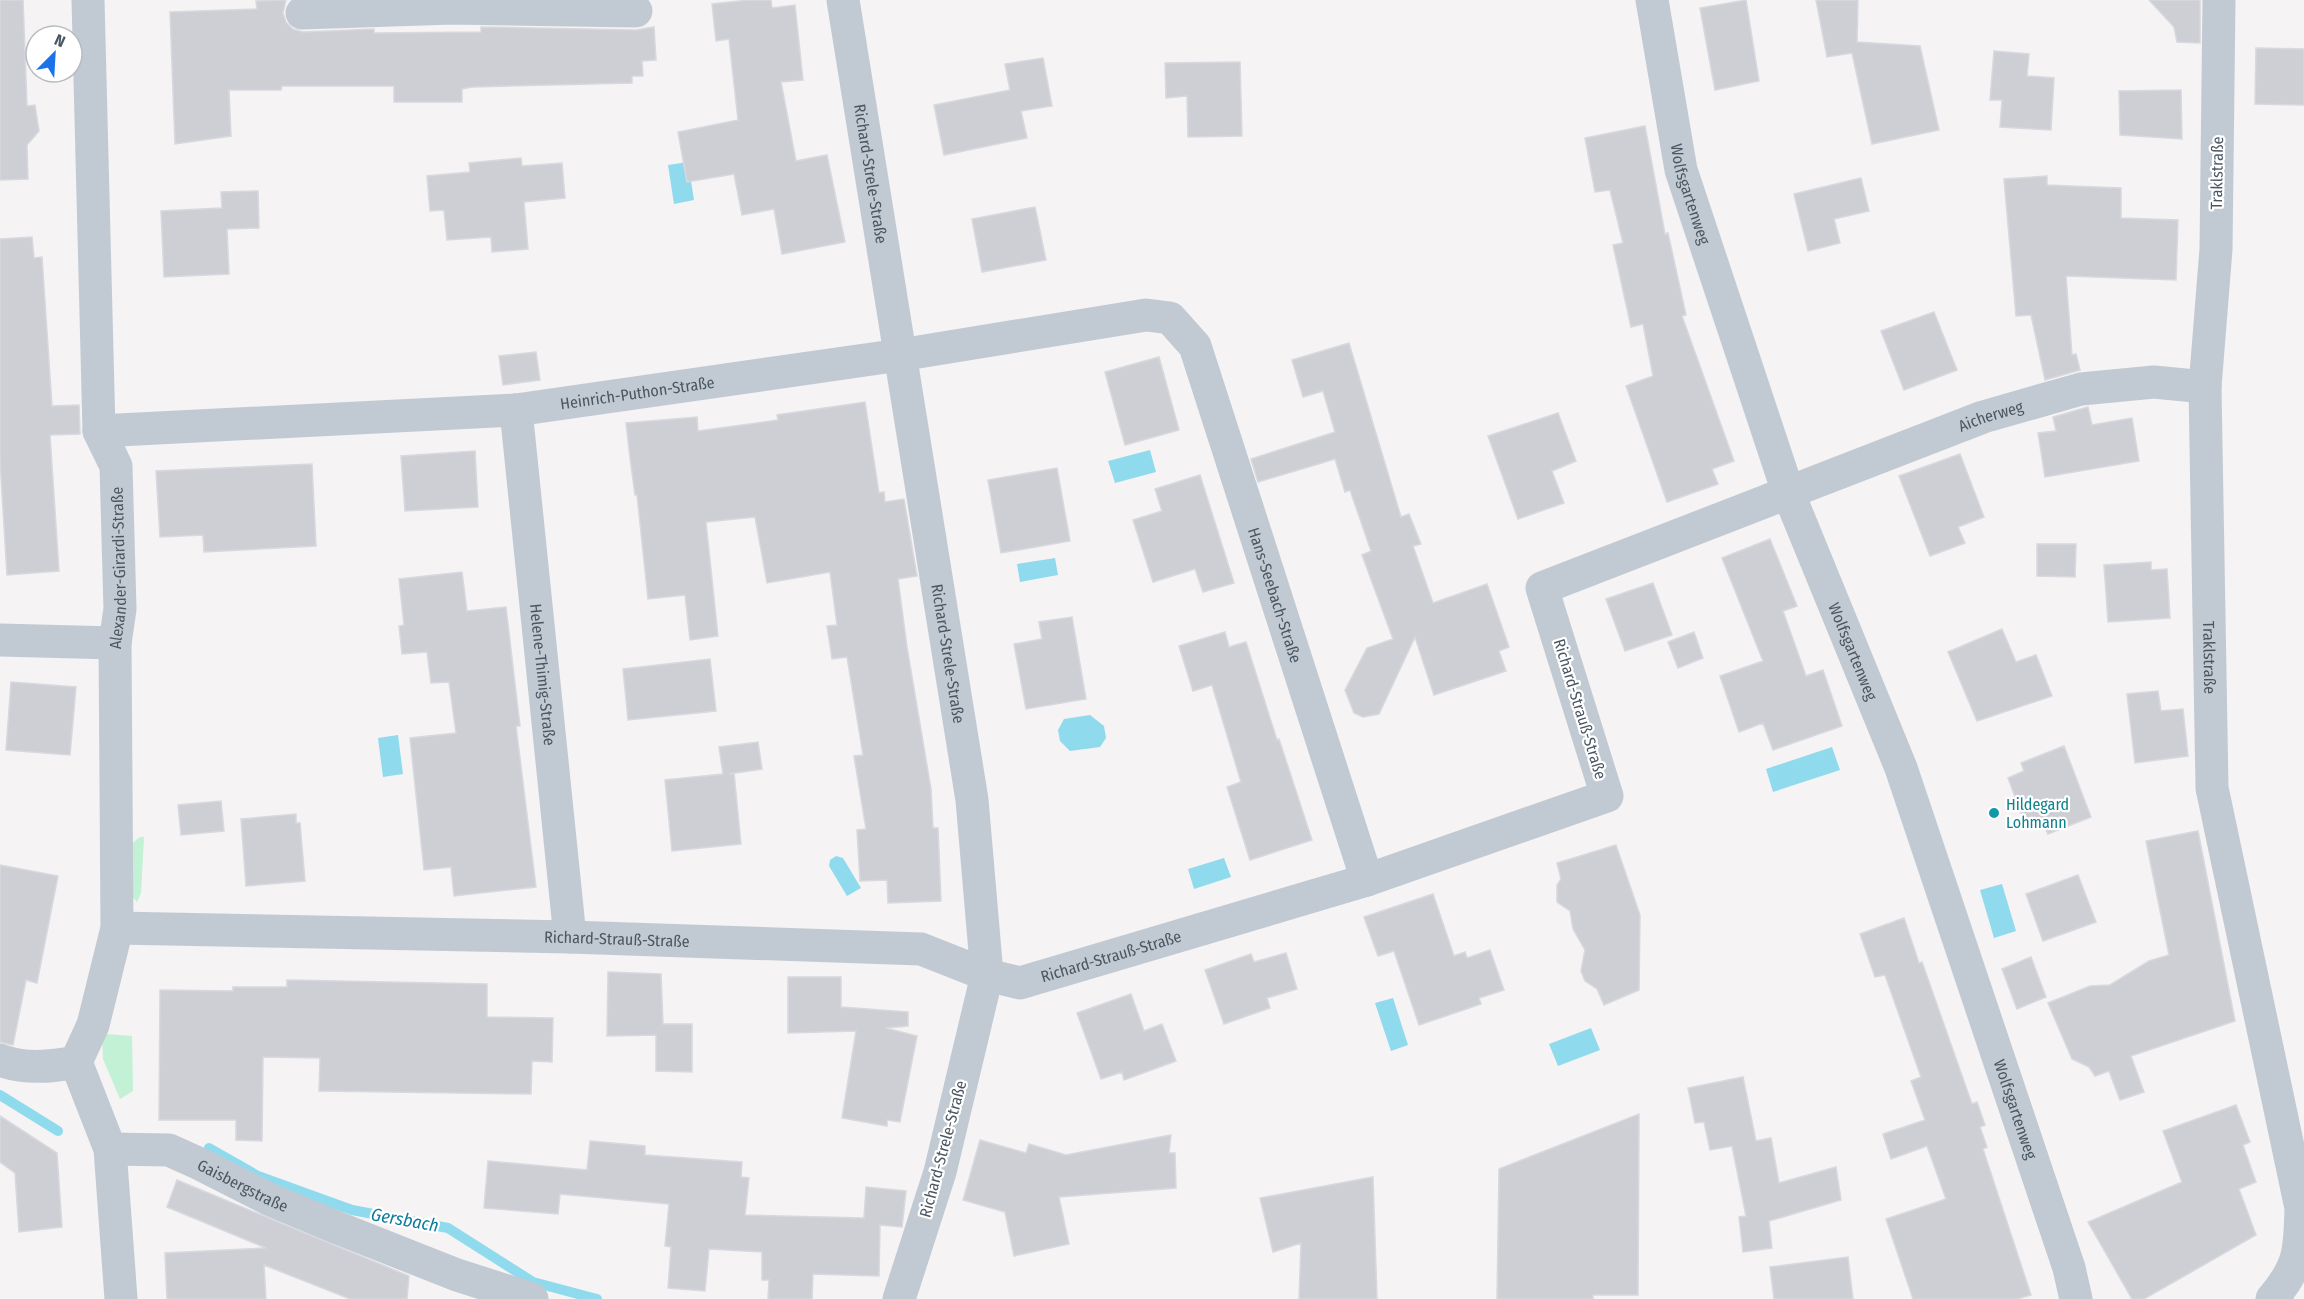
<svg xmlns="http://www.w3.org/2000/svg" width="2304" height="1299" viewBox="0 0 2304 1299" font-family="'Fira Sans Condensed',sans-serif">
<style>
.green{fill:#c3f1d5}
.water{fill:#90daee}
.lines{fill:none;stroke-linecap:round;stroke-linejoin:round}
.stream{stroke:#90daee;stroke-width:10}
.building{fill:#cdcfd5;stroke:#d7d9de;stroke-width:1.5}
.minor{stroke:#c1cad2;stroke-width:33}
.culture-dot{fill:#0f9aa8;stroke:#fff;stroke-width:2}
.labels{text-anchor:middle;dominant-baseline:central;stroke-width:4.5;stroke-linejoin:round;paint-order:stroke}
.street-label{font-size:16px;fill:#4a5661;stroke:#fff}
.culture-label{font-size:16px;fill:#0d838f;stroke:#fff;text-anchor:start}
.water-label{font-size:18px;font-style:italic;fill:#0c7c9b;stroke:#fff}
</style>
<rect width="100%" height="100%" fill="#f5f3f3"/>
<path class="green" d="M140 837H144L141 893 137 902 132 896 130 845Z
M106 1034 132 1036 133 1091 120 1099 103 1059 102 1038Z"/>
<path class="water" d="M688 162 694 200 674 204 668 165Z
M1150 450 1156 472 1115 483 1108 461Z
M1055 558 1058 575 1020 582 1017 564Z
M1090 715 1104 726 1106 738 1100 747 1070 751 1060 741 1058 730 1064 719Z
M398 735 403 774 383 777 378 738Z
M1832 747 1840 770 1773 792 1766 769Z
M836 856 843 858 861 888 847 896 829 866 830 860Z
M1224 858 1231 877 1194 889 1188 869Z
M2002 884 2016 931 1994 938 1980 890Z
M1393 998 1408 1045 1391 1051 1375 1003Z
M1591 1028 1600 1050 1558 1066 1549 1044Z"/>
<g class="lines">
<path class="stream" d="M0 1095 58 1131
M209 1148 258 1176 352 1210 448 1228 533 1282 597 1299"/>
</g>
<path class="building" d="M0 0H23L27 106 35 105 39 131 27 145 28 179 0 180Z
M286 0 283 13 286 22 293 29 303 32 374 29V33L481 32V27L636 30 654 27 656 60 642 61 643 76H632V83L472 87 462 89V102H394V86H282L281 90H229L231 136 175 144 170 12 257 9 256 1Z
M749 0H771L772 8 795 5 803 80 781 82 796 161 827 155 845 242 782 254 774 209 742 215 734 174 687 182 678 132 738 120 729 39 716 41 712 4Z
M1746 0 1759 81 1715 90 1700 8Z
M1816 0H1858L1857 42 1920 46 1939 130 1872 144 1852 53 1827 57Z
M2149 0H2200V43L2177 42 2174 27Z
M2256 48 2304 49V105L2255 104Z
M1994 51 2029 54 2027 76 2054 78 2051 130 2000 127 2002 100H1990Z
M1043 58 1052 106 1021 111 1027 138 944 155 934 105 1010 90 1005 64Z
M1240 62 1242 136 1188 137 1187 96 1166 98 1165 63Z
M2181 90 2182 139 2120 135 2119 91Z
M1645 126 1665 234 1668 233 1686 315 1682 316 1734 461 1712 469 1718 484 1667 502 1626 386 1653 376 1643 324 1631 327 1613 245 1623 243 1610 190 1595 192 1585 138Z
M521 158 522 166 562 163 565 198 524 202 528 249 492 252 491 237 447 240 444 210 430 211 427 176 470 172 469 163Z
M2047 176V185L2121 188V218L2178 220 2176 280 2066 276 2072 355 2076 354 2080 370 2045 380 2031 315 2016 316 2004 179Z
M1861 178 1869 211 1834 219 1840 243 1808 251 1794 194Z
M258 191 259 228 227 229 229 274 164 277 161 211 222 208 221 192Z
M1035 207 1046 260 982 272 972 219Z
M32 237 34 258 42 257 52 406 79 405 80 434 50 435 59 571 7 575 0 461V239Z
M1934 312 1957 370 1904 390 1881 331Z
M1349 343 1401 517 1409 514 1421 544 1413 546 1433 603 1487 584 1509 647 1499 651 1506 671 1434 695 1415 637 1379 714 1363 717 1354 713 1345 690 1367 648 1393 639 1362 555 1371 551 1350 490 1345 492 1335 459 1258 482 1251 459 1335 432 1323 391 1303 397 1292 360Z
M536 352 540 380 503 385 499 356Z
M1159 357 1179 430 1125 445 1105 372Z
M865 402 879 493 884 492 885 502 904 499 917 576 898 579 907 647 931 789 933 828H938L941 901 888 903 887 880 860 881 857 830 866 829 854 756 863 755 847 657 832 659 827 626 837 625 830 572 767 583 755 517 706 522 718 636 690 640 685 595 648 599 637 495H635L630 458 626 423 697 417 698 431 778 420 777 415Z
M2088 407 2092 425 2132 418 2139 461 2045 477 2038 433 2056 431 2053 417Z
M1558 413 1576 461 1552 471 1564 503 1518 519 1488 436Z
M475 451 478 507 405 511 401 456Z
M1960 454 1984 517 1958 527 1965 543 1930 556 1899 476Z
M312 464 316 546 204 552 203 535 160 537 156 471Z
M1057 468 1070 541 1001 553 988 480Z
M1200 475 1234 583 1203 592 1195 569 1153 582 1133 520 1162 511 1155 489Z
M1770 539 1797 606 1783 611 1806 676 1823 670 1842 726 1773 750 1763 723 1739 732 1720 676 1763 661 1722 558Z
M2037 544H2076L2075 577 2037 576Z
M2151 562V570L2167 569 2170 618 2108 622 2104 565Z
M462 572 467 611 506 607 520 726H516L536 887 454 896 451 867 424 870 410 738 456 733 449 682 431 683 427 652 402 654 399 626 404 625 399 579Z
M1653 583 1672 635 1625 651 1606 599Z
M1072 617 1086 699 1026 709 1014 644 1042 639 1039 622Z
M2002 629 2016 662 2036 655 2052 696 1977 721 1948 652Z
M1225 632 1229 647 1246 642 1277 740 1279 739 1312 840 1250 860 1227 787 1241 782 1212 685 1193 691 1179 646Z
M1694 632 1703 658 1678 668 1668 642Z
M710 659 716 711 628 720 623 669Z
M11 682 76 687 70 755 6 750Z
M2158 691 2161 711 2183 709 2188 756 2135 763 2127 694Z
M758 742 762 769 729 774 734 773 741 844 672 851 665 780 723 774 719 747Z
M2064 746 2091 817 2048 834 2043 823 2027 829 2008 778 2024 771 2021 763Z
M221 801 224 831 181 835 178 805Z
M296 814V823H300L305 881 246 886 241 819Z
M2198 831 2235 1021 2131 1056 2144 1092 2120 1100 2109 1071 2095 1076 2089 1067 2072 1059 2048 1003 2090 986 2110 985 2149 961 2169 955 2146 841Z
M1616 845 1640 915 1639 990 1604 1005 1597 989 1585 981 1581 971 1585 950 1573 929 1570 911 1557 902V885L1561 879 1557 863Z
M0 865 58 876 37 983 26 980 13 1045 0 1042Z
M2078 875 2096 922 2043 941 2026 894Z
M1433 894 1454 956 1465 952 1467 958 1490 950 1504 990 1479 998 1481 1004 1419 1025 1394 951 1378 956 1364 917Z
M1904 918 1919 963 1922 962 1972 1104 1977 1102 1985 1125 1980 1127 1987 1147 1983 1149 2031 1295 2017 1299H1913L1886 1219 1946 1199 1927 1146 1891 1159 1883 1134 1925 1120 1911 1081 1921 1077 1885 975 1875 977 1860 934Z
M1286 953 1297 989 1267 998 1270 1008 1224 1024 1205 970 1251 954 1254 962Z
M2031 957 2046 997 2017 1009 2002 969Z
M608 972 661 974 663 1024H692V1072L656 1071V1035L607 1036Z
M788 977H841V1007L908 1012V1026L886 1028 917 1036 900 1122 887 1120V1126L842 1118 856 1031 788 1033Z
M287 980 487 984V1017L553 1018 552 1062 532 1061 531 1094 319 1091 320 1058 263 1057 262 1141 236 1140V1120H159L160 990 233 991V987H287Z
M1131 994 1144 1031 1162 1024 1176 1061 1124 1080 1122 1072 1101 1079 1077 1013Z
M1743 1077 1756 1141 1771 1138 1779 1183 1836 1167 1841 1200 1769 1221 1772 1248 1743 1252 1739 1217 1746 1216 1732 1146 1710 1150 1704 1122 1695 1123 1688 1088Z
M2236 1105 2250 1142 2243 1145 2256 1182 2239 1189 2256 1235 2144 1299H2132L2088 1222 2182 1182 2163 1131Z
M1639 1114 1638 1295H1593V1299H1497L1499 1169Z
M0 1116 57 1153 62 1227 19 1232 15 1173 0 1162Z
M1171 1135 1169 1153H1175L1176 1188 1059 1197 1069 1244 1014 1256 1005 1212 963 1200 980 1140 1026 1153 1029 1144 1066 1155Z
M590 1141 645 1146V1155L742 1162 741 1177 749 1178 745 1215 864 1218 866 1187 906 1191 902 1227 880 1225 879 1276 813 1274 812 1299H768L769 1280H762V1252L709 1249 705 1291 668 1288 671 1247 665 1246 669 1204 560 1194 558 1214 484 1208 488 1161 587 1170Z
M1373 1177 1377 1299H1299L1301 1243 1273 1252 1260 1198Z
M177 1180 409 1276 407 1299H350L264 1265 266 1299H167L165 1253 266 1248 167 1207Z
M1848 1257 1853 1299H1774L1770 1267Z"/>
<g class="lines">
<g class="minor">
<path id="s1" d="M843 0 972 800 987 975 940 1172 899 1299"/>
<path id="s2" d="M1652 0 1681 170 1788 492 1901 768 2069 1268 2076 1299"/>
<path id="s3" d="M2219 0 2216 249 2205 387 2212 788 2301 1208C2300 1250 2300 1266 2272 1299"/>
<path d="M302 13 452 8 636 11"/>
<path id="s4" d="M516 410 570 937"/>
<path id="s5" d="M99 431 516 410 900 355 1146 315 1170 318 1195 346 1367 880"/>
<path d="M0 640 115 643"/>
<path id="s6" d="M117 928 570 937 921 949 987 975 1020 983 1367 880 1607 796 1542 588 1983 417 2081 389 2154 382 2205 387"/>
<path d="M0 1060C23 1069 52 1067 76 1062"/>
<path id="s7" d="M76 1062 93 1025 117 928 115 643 120 609 116 466 99 431 88 0"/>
<path d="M76 1062 110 1149 121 1299"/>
<path id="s8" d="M110 1149 169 1150 200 1164 271 1200 338 1228 457 1275 532 1299"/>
</g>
</g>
<circle class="culture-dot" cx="1994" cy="813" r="6"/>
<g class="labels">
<g class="street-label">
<text stroke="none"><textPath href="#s1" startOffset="176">Richard-Strele-Straße</textPath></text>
<text transform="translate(2217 173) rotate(-89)">Traklstraße</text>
<text stroke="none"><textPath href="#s2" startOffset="198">Wolfsgartenweg</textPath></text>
<text stroke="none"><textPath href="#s5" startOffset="540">Heinrich-Puthon-Straße</textPath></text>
<text stroke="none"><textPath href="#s6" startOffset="2224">Aicherweg</textPath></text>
<text stroke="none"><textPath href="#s7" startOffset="501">Alexander-Girardi-Straße</textPath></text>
<text stroke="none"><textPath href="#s5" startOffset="1378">Hans-Seebach-Straße</textPath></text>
<text stroke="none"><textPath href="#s2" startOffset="684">Wolfsgartenweg</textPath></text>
<text stroke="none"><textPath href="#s1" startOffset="662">Richard-Strele-Straße</textPath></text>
<text stroke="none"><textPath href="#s3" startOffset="658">Traklstraße</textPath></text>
<text stroke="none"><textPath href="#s4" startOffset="266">Helene-Thimig-Straße</textPath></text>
<text transform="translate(1580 709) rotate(73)">Richard-Strauß-Straße</text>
<text stroke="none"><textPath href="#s6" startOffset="500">Richard-Strauß-Straße</textPath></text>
<text stroke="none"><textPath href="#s6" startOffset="1004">Richard-Strauß-Straße</textPath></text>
<text stroke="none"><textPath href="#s2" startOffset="1170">Wolfsgartenweg</textPath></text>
<text transform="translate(943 1149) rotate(-75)">Richard-Strele-Straße</text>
<text stroke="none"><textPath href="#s8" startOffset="141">Gaisbergstraße</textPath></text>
</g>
<g class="culture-label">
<text x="2006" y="804">Hildegard<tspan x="2006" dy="18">Lohmann</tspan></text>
</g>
<g class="water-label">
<text transform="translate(405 1220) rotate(10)">Gersbach</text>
</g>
</g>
<g transform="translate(54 54) rotate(24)"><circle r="28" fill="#ffffff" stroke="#b7bbc0" stroke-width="1.5"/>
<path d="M0-4.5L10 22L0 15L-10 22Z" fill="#1a73e8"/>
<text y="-9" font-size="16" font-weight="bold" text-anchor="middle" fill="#4a5661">N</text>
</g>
</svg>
